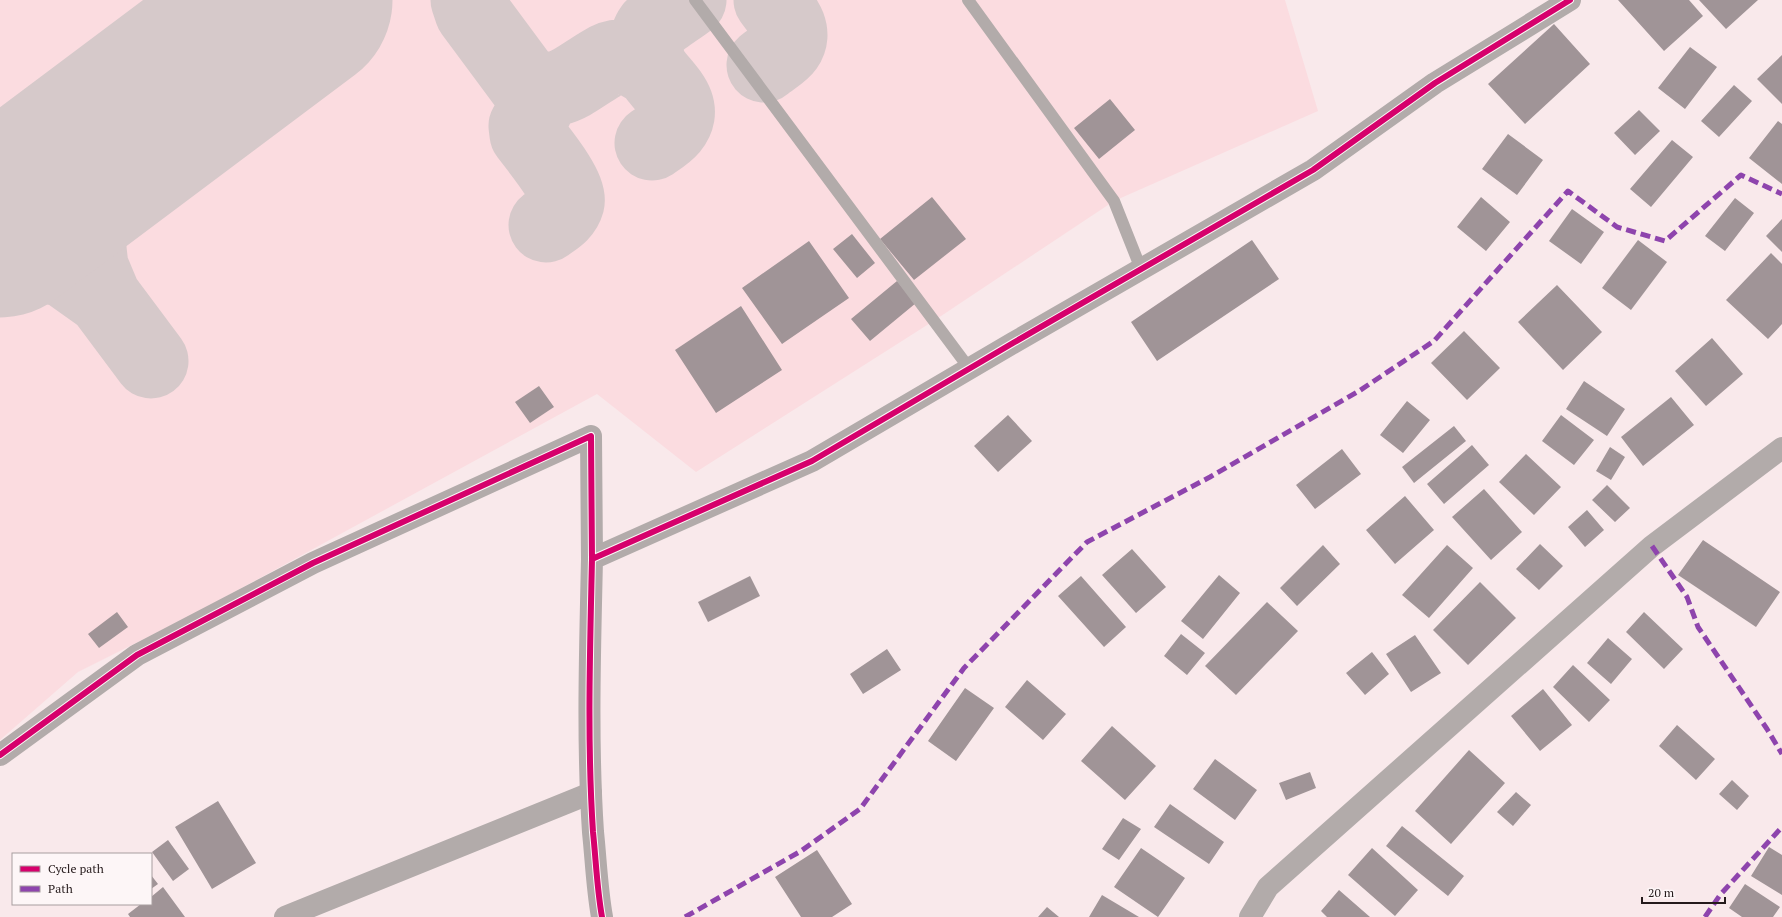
<svg xmlns="http://www.w3.org/2000/svg" width="1782" height="917" viewBox="0 0 1782 917" font-family="'PT Serif',serif">
<style>
.built{fill:#fbdce0}
.lines{fill:none;stroke-linecap:round;stroke-linejoin:round}
.taxiway{stroke:#d6c9ca;stroke-width:75}
.runway{stroke:#d6c9ca;stroke-width:187}
.building{fill:#a09497}
.service{stroke:#b2abaa;stroke-width:12}
.minor{stroke:#b2abaa;stroke-width:22}
.tertiary{stroke:#b2abaa;stroke-width:22}
.quiet{stroke:#8e44ad;stroke-width:5;stroke-dasharray:10 5;stroke-linecap:butt}
.cycleway-casing{stroke:#fdf6f7;stroke-width:8}
.cycleway{stroke:#d6006c;stroke-width:6}
</style>
<rect width="100%" height="100%" fill="#f9e9eb"/>
<path class="built" d="M0 0H1285L1318 111 1114 201 935 320 696 472 597 394 192 615 78 672 0 740Z"/>
<g class="lines">
<path class="taxiway" d="M468 0 472 12 535 97 536 108 526 126 527 134C537 148 571 187 567 203 564 214 554 219 546 225
M764 65C771 59 781 54 786 47 798 30 780 13 771 0
M525 83C558 98 571 82 599 65 605 61 614 56 622 57 633 58 641 64 651 69
M127 129 98 190 87 230 91 267 104 298 151 361
M652 143C658 139 666 134 671 128 690 105 662 87 651 69 645 58 644 39 652 28 660 19 679 8 689 0
M0 261H34L66 271 104 298"/>
<path class="runway" d="M0 224 299 0"/>
</g>
<path class="building" d="M1618 0H1689L1703 16 1664 51Z
M1699 0H1758L1726 29Z
M1554 24 1590 64 1525 124 1488 84Z
M1690 47 1717 67 1685 109 1658 88Z
M1782 55V104L1757 79Z
M1734 85 1752 101 1719 137 1701 121Z
M1110 99 1135 130 1099 159 1074 128Z
M1639 110 1660 131 1635 155 1614 133Z
M1778 121 1782 124V184L1749 158Z
M1508 134 1543 160 1517 195 1482 169Z
M1672 140 1693 157 1651 207 1630 189Z
M932 197 966 239 914 280 880 239Z
M1481 197 1510 222 1486 251 1457 227Z
M1735 198 1754 213 1725 251 1705 236Z
M1572 209 1604 232 1581 264 1549 241Z
M1782 219V252L1766 236Z
M852 234 875 263 857 278 833 249Z
M1252 240 1279 279 1157 361 1131 322Z
M1638 240 1667 262 1631 310 1602 288Z
M809 241 849 298 782 344 742 288Z
M1771 253 1782 264V324L1768 339 1726 300Z
M897 281 916 303 870 341 851 319Z
M1557 285 1602 332 1563 370 1518 322Z
M741 306 782 370 716 413 675 350Z
M1464 331 1500 368 1467 400 1431 363Z
M1712 338 1743 374 1706 406 1675 371Z
M1584 381 1625 409 1607 436 1566 409Z
M539 386 554 407 530 423 515 402Z
M1671 397 1694 425 1643 466 1621 437Z
M1407 401 1430 420 1403 453 1380 435Z
M1008 415 1032 441 998 472 974 446Z
M1561 415 1594 440 1574 465 1542 441Z
M1454 426 1466 441 1414 483 1402 467Z
M1472 445 1489 465 1444 504 1427 484Z
M1610 447 1625 457 1611 480 1596 471Z
M1342 449 1361 474 1315 509 1296 485Z
M1526 454 1561 487 1534 515 1499 482Z
M1607 485 1630 508 1615 522 1592 500Z
M1484 489 1522 532 1491 560 1452 517Z
M1405 496 1434 530 1395 564 1366 530Z
M1587 510 1604 530 1585 547 1568 527Z
M1703 540 1780 592 1756 627 1678 575Z
M1540 544 1563 566 1539 590 1516 569Z
M1323 545 1340 564 1297 606 1280 588Z
M1447 545 1473 568 1429 618 1402 595Z
M1132 549 1166 587 1136 613 1102 575Z
M1219 575 1240 593 1203 639 1181 621Z
M750 576 760 596 708 622 698 602Z
M1081 576 1126 627 1104 647 1058 596Z
M1480 582 1516 618 1468 665 1433 630Z
M1267 602 1298 631 1236 695 1205 666Z
M117 612 128 627 99 648 88 634Z
M1644 612 1683 649 1664 669 1626 632Z
M1181 634 1205 653 1187 675 1164 656Z
M1415 635 1441 673 1411 692 1386 654Z
M1608 638 1632 659 1611 684 1587 663Z
M887 649 901 670 863 694 850 674Z
M1372 652 1389 674 1365 695 1346 673Z
M1573 665 1610 700 1589 722 1553 687Z
M1027 680 1066 714 1043 740 1005 707Z
M965 688 994 708 956 761 928 741Z
M1543 689 1572 725 1540 751 1511 716Z
M1677 725 1715 759 1696 780 1659 746Z
M1112 726 1156 766 1125 800 1081 761Z
M1469 750 1505 783 1451 844 1415 811Z
M1215 759 1257 790 1235 820 1193 789Z
M1310 772 1316 788 1286 800 1279 783Z
M1732 780 1749 796 1737 810 1719 794Z
M1516 792 1531 805 1513 826 1497 812Z
M218 801 256 863 212 889 175 827Z
M1170 804 1224 842 1209 864 1154 827Z
M1123 818 1141 829 1119 860 1102 849Z
M1402 826 1464 876 1448 896 1386 846Z
M168 840 189 869 173 881 152 852Z
M1769 847 1782 855V895L1751 876Z
M1141 848 1185 878 1158 917 1114 887Z
M1372 848 1418 890 1395 916 1348 875Z
M817 850 852 904 832 917H801L775 877Z
M151 875 158 884 151 889Z
M1745 884 1780 907 1773 917H1742L1729 908Z
M163 887 185 917H130L128 914 141 904H151V897Z
M1339 890 1370 917H1327L1321 911Z
M1102 895 1139 917H1089Z
M1047 907 1059 917H1038Z"/>
<g class="lines">
<path class="service" d="M695 0 969 368
M968 0 1114 201 1141 269"/>
<path class="minor" d="M0 755 137 655 313 563 591 436 592 559
M285 917 591 793
M1250 917 1268 887 1652 546 1782 448"/>
<path class="tertiary" d="M602 917C597 889 596 861 593 832 587 742 590 650 592 559L812 461 1013 343 1313 170 1435 83 1570 0"/>
<path class="quiet" d="M1652 546 1687 597 1698 627 1767 729 1782 754
M685 917 801 851 860 809 964 668 1087 542 1210 477 1359 391 1434 341 1568 191 1617 227 1665 241 1741 175 1782 194
M1705 917 1720 895 1782 827"/>
<defs>
<path id="cycleway" d="M0 755 137 655 313 563 591 436 592 559
M602 917C597 889 596 861 593 832 587 742 590 650 592 559L812 461 1013 343 1313 170 1435 83 1570 0"/>
</defs>
<use href="#cycleway" class="cycleway-casing"/>
<use href="#cycleway" class="cycleway"/>
</g>
<rect x="12" y="853" width="140" height="52" fill="#fdf6f7" stroke="#a79e9f"/>
<rect x="20" y="866" width="20" height="6" fill="#d6006c" stroke="#a79e9f"/>
<text x="48" y="873" font-size="12" fill="#251a1b">Cycle path</text>
<rect x="20" y="886" width="20" height="6" fill="#8e44ad" stroke="#a79e9f"/>
<text x="48" y="893" font-size="12" fill="#251a1b">Path</text>
<path d="M1642 897v6h83v-6" fill="none" stroke="#251a1b" stroke-width="2"/>
<text x="1648" y="897" font-size="12" fill="#251a1b" stroke="#fdf6f7" stroke-width="3" paint-order="stroke">20 m</text>
</svg>
